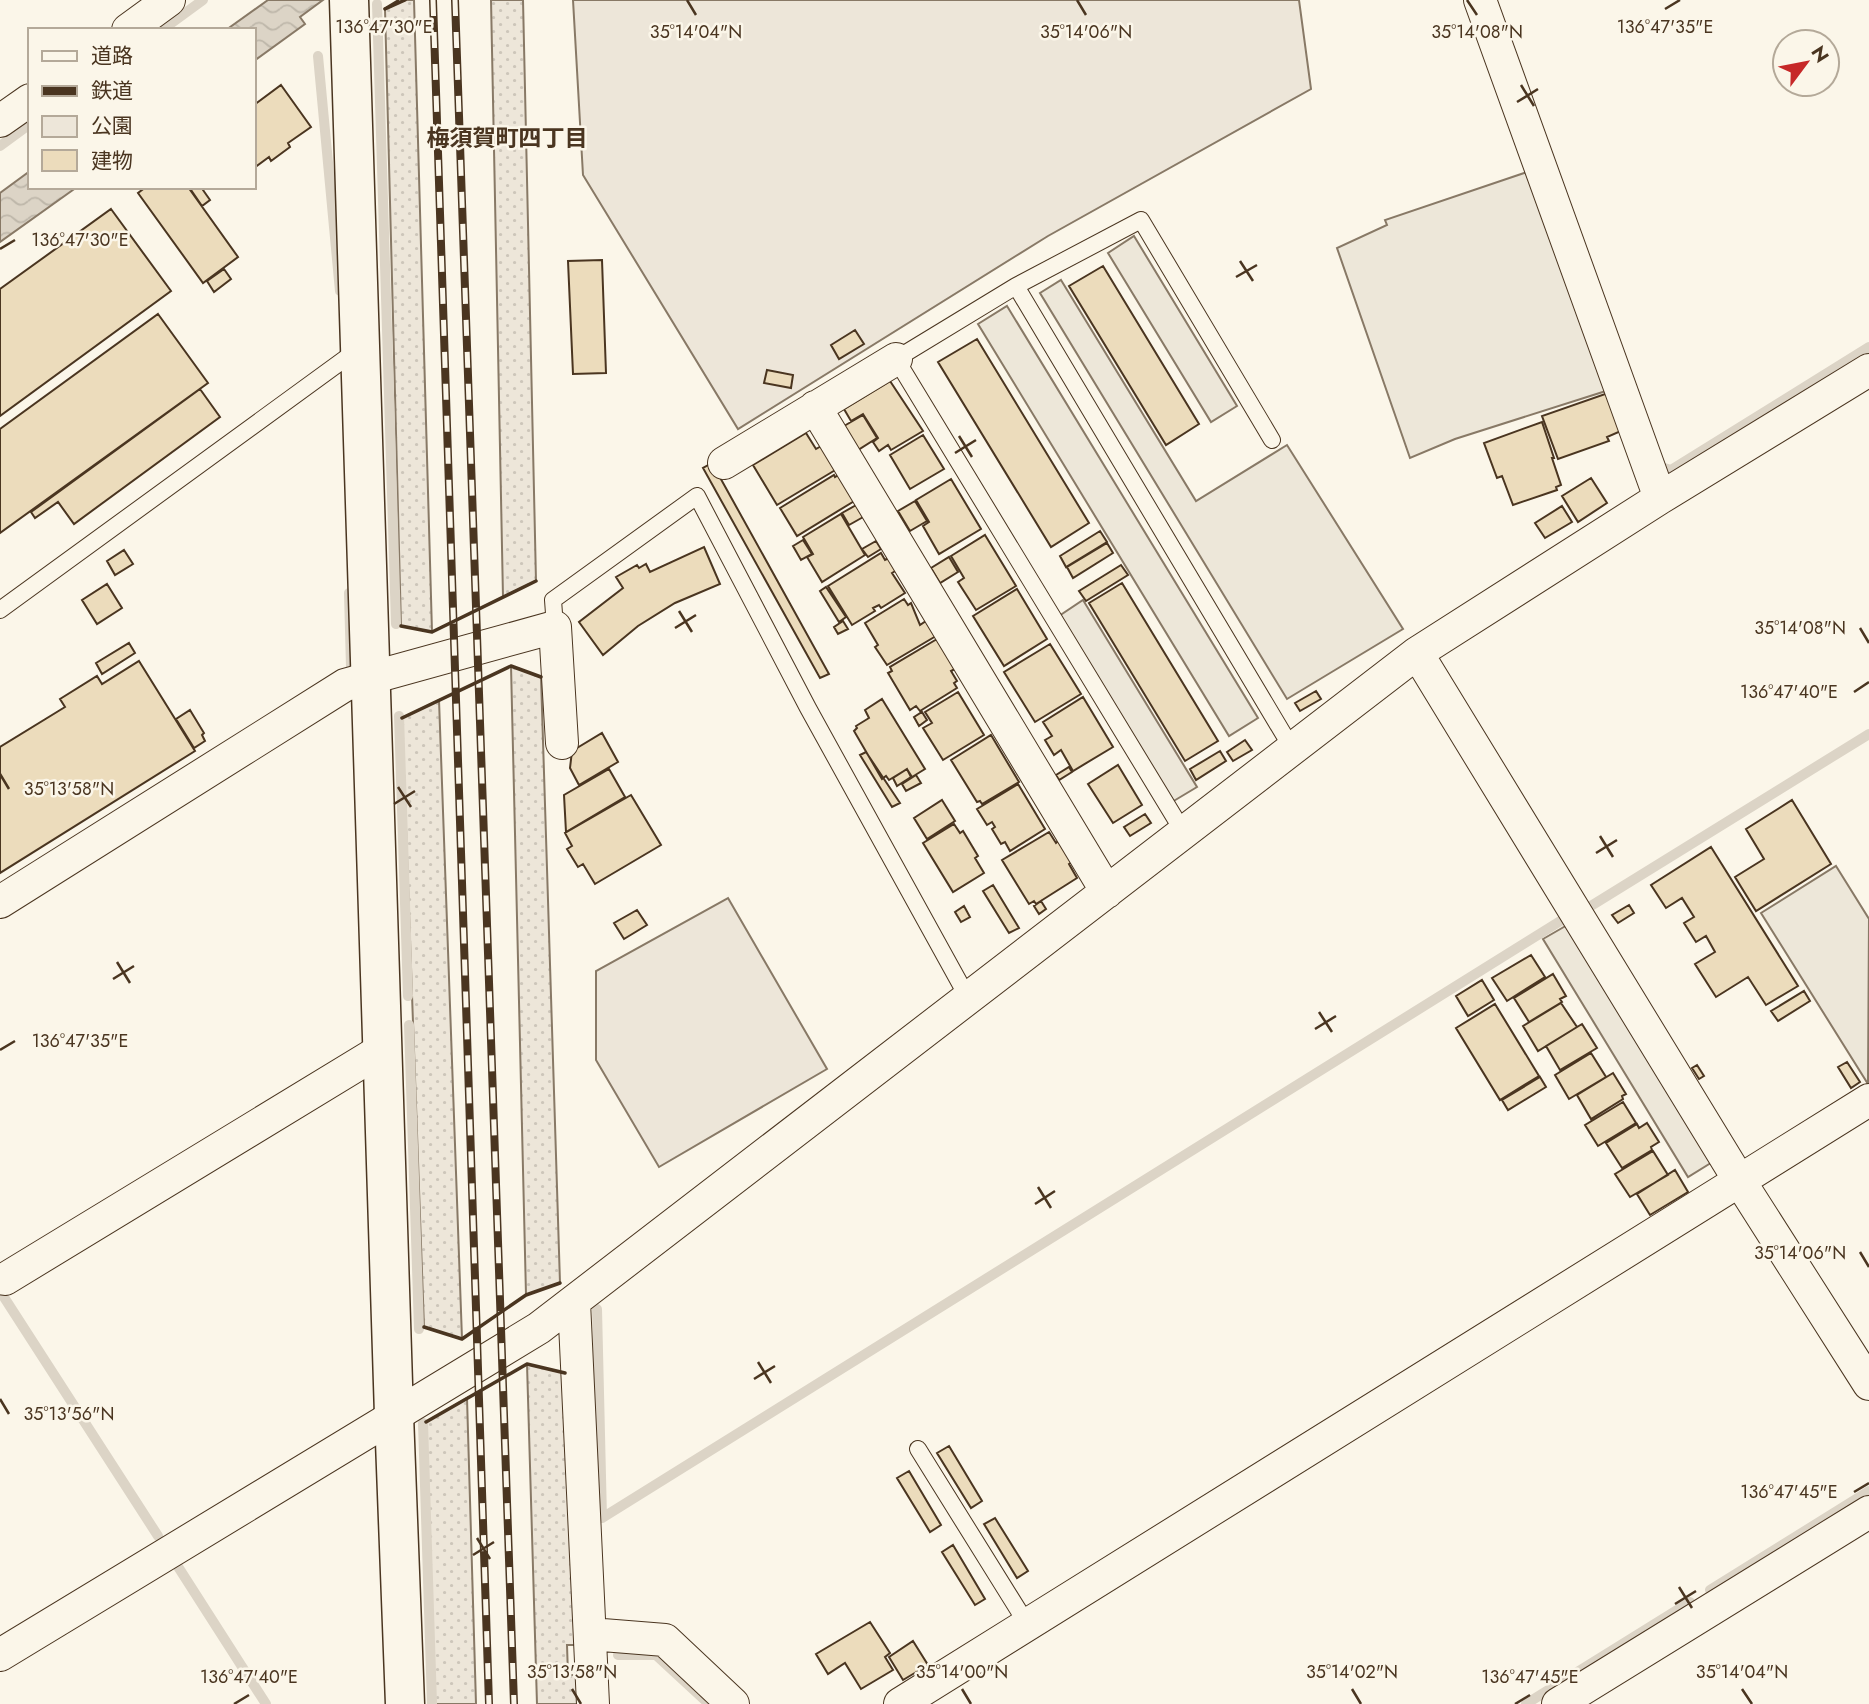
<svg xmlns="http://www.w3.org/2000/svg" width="1869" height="1704" viewBox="0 0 1869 1704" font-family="Jost,'Noto Sans JP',sans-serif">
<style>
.green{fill:url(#green-dots);stroke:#887966;stroke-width:2}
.pitch{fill:#ede6d9;stroke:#887966;stroke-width:2}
.parking{fill:#ede7d9;stroke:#887966;stroke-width:2}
.water{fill:url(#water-waves);stroke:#887966;stroke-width:2}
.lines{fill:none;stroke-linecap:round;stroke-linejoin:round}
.stream{stroke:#dcd4c6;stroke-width:10}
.building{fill:#ecdcbc;stroke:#4a3520;stroke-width:2}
.service-casing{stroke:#4a3520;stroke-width:18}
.minor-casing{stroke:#4a3520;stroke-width:34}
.tertiary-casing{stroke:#4a3520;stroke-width:41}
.service{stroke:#fbf6e9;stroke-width:16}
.minor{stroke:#fbf6e9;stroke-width:32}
.tertiary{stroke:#fbf6e9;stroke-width:38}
.rail-casing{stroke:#4a3520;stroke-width:8}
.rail{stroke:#fbf6e9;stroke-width:5;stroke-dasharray:16;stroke-linecap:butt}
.wall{stroke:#4a3520;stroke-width:3.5}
.ticks{fill:none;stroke:#4a3520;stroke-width:2.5}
.labels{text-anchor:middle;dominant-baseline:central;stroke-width:5;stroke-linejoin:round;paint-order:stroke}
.neighbourhood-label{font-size:23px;font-weight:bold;fill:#4a3520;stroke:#fbf6e9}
.ticks-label{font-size:18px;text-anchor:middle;fill:#4a3520;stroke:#fbf6e9;stroke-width:5;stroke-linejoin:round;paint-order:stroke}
</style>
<defs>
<pattern id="green-dots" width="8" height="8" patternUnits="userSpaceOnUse" patternTransform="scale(1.75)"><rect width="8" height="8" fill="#ede6d9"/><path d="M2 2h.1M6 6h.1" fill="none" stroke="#cdc6ba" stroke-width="1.8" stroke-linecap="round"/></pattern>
<pattern id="water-waves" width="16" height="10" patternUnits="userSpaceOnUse" patternTransform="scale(1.75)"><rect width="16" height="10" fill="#dcd4c6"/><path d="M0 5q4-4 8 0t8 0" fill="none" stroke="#beb7aa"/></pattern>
</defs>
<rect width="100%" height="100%" fill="#fbf6e9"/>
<path class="green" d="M405 0H414L432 632 401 626 385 9Z
M491 0H523L536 581 503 597Z
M511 666 541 677 560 1283 526 1295Z
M439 700 462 1339 424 1327 402 718Z
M527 1364 569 1374 579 1645H567L568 1675H580L581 1704H537Z
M467 1398 476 1704H434L426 1422Z"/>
<path class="pitch" d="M573 0H1299L1311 89 1048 236 738 429 583 175Z
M728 898 827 1069 659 1167 596 1060V971Z"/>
<path class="parking" d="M1530 171 1609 390 1455 439 1410 458 1337 248 1387 225 1385 220Z
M1134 236 1237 406 1211 422 1108 253Z
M1061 280 1196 501 1287 445 1403 629 1287 699 1040 293Z
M1007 306 1258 718 1229 736 978 324Z
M1083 600 1197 787 1172 802 1059 616Z
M1836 866 1869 919 1868 1084 1761 913Z
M1569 924 1714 1161 1688 1177 1543 939Z"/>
<path class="water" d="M268 0H323L300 17 305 24 254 61V30H226Z
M30 171V187H77L0 242V193Z"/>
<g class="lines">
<path class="stream" d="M377 4 396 624
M162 30 203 0
M318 56 340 291
M0 146 30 124
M1659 461 1661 467 1671 470 1869 347
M349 593 351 667
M399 716 408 996
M1586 909 1869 734
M409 1025 419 1329
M0 1291 158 1536
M597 1309 602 1518
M423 1423 432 1704
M602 1518 1562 920
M175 1562 266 1704
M1710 1590 1869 1491
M618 1655H656L709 1704
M1526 1704 1690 1602"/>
</g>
<path class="building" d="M281 85 311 127 288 143 290 147 271 161 269 157 254 168V105Z
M146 187H188L238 257 203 283 138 193Z
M189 187H207L203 190 210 200 202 206Z
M111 209 171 291 0 416V289Z
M602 260 606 373 573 374 568 261Z
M1103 266 1199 424 1166 445 1069 286Z
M224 269 231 279 214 292 207 281Z
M158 314 208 383 0 533V429Z
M855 330 864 344 839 359 831 345Z
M977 339 1089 523 1051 547 938 362Z
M767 370 793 375 791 388 764 383Z
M890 381 923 431 891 450 888 445 879 451 873 442 878 438 863 414 851 421 844 409Z
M200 389 220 417 74 524 58 502 35 518 31 512Z
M1608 393 1621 431 1607 437 1609 441 1558 459 1542 416Z
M863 415 877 438 858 450 844 426Z
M1542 422 1554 458H1552L1561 485 1556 487 1557 490 1513 505 1502 476 1497 478 1484 443Z
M806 433 816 449 823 445 837 469 777 505 753 465Z
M923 435 944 469 910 489 890 455Z
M712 463 829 674 820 678 703 468Z
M840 474 856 500 797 536 780 508 834 475 835 477Z
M1591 478 1607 503 1578 522 1562 496Z
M951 479 981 529 939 554 923 526 929 522 916 500Z
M915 501 927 521 910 531 898 511Z
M858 504 865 516 849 525 842 513Z
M1562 506 1572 522 1545 538 1535 523Z
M841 514 865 555 822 582 807 557 813 554 803 537Z
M1100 531 1107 542 1066 567 1060 556Z
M985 535 1016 586 976 610 958 582 964 578 951 556Z
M803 540 812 554 801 560 793 546Z
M876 541 881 549 868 557 862 549Z
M1107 543 1113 553 1073 578 1067 567Z
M704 547 720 584 675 603 638 626 603 655 579 622 623 588 616 577 637 565 639 568 646 564 650 572Z
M124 550 133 564 115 575 107 561Z
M881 553 885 560 889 558 897 570 892 573 905 593 881 608 879 605 873 608 875 611 852 625 828 586Z
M949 557 958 572 940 583 931 568Z
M1121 565 1128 575 1086 601 1079 591Z
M1122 583 1218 741 1185 761 1089 603Z
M107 584 122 608 97 624 82 600Z
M826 587 846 617 839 622 820 591Z
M1017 589 1047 639 1004 666 973 616Z
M904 599 908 605 911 603 920 625 926 621 936 636 887 665 875 647 878 645 865 623Z
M843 621 848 629 838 634 834 627Z
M937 639 955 669 951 671 957 681 954 683 957 688 920 711 916 706 910 710 888 673 892 671 890 667Z
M129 643 135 653 102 674 96 663Z
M1050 644 1081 694 1035 722 1004 672Z
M139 661 195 751 0 873V747L65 707 60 699 97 676 102 684Z
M1316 691 1321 699 1300 711 1295 703Z
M958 692 984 735 943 760 923 728 932 723 925 712Z
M1083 697 1113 747 1073 771 1061 750 1054 755 1045 740 1052 736 1043 722Z
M882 699 925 769 912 777 907 769 889 780 886 776 882 779 854 731 857 728 856 726 869 718 865 710Z
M190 710 204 733 202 735 205 741 194 748 176 719Z
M922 712 927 720 919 726 914 717Z
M602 733 618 762 579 785 570 768 572 751Z
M991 735 1019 782 982 804 980 801 977 802 951 760Z
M1245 740 1252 750 1233 761 1227 752Z
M1220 751 1226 761 1196 780 1190 769Z
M866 752 900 803 892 807 860 755Z
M1118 765 1142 805 1113 823 1088 784Z
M1069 767 1072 772 1059 780 1056 775Z
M609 769 625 797 566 832 564 795Z
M907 769 911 777 897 786 893 778Z
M916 775 921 783 906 791 902 784Z
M1018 784 1045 829 1010 851 1005 842 1001 844 992 829 995 827 992 822 987 825 977 809Z
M631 795 661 845 595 884 583 864 578 867 567 849 572 846 565 833Z
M942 800 955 821 927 839 914 818Z
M1792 800 1831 864 1756 911 1735 877 1764 859 1746 829Z
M1145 814 1151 823 1130 836 1124 827Z
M954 824 960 833 963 831 978 856 975 858 984 873 953 892 923 843Z
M1049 832 1056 843 1058 841 1072 862 1069 864 1077 878 1036 904 1034 901 1029 904 1002 860Z
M1711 847 1798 986 1766 1005 1748 977 1716 997 1695 964 1715 952 1706 936 1696 942 1684 923 1694 917 1682 898 1666 908 1651 885Z
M993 885 1019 928 1009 933 983 891Z
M1041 901 1046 909 1039 914 1034 906Z
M1629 905 1634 913 1618 923 1612 915Z
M964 906 970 917 961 922 955 912Z
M637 910 647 925 624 939 614 923Z
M1531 955 1545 977 1507 1001 1492 978Z
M1553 974 1566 996 1560 999 1562 1002 1529 1022 1514 998Z
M1482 980 1494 1000 1468 1016 1456 996Z
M1804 991 1810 1001 1778 1021 1771 1011Z
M1561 1003 1577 1027 1538 1051 1523 1026Z
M1495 1004 1539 1076 1500 1100 1456 1028Z
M1582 1024 1597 1048 1560 1070 1546 1046Z
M1591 1053 1606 1077 1569 1099 1555 1075Z
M1847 1062 1860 1082 1851 1088 1838 1067Z
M1697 1065 1704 1076 1699 1079 1692 1068Z
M1613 1073 1626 1094 1622 1096 1623 1099 1591 1119 1577 1095Z
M1540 1077 1546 1087 1508 1110 1502 1100Z
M1623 1102 1636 1123 1598 1146 1585 1125Z
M1647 1123 1659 1142 1651 1147 1652 1150 1622 1168 1606 1143 1637 1124 1639 1128Z
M1653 1151 1668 1175 1630 1197 1615 1174Z
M1675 1170 1688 1192 1650 1215 1637 1194Z
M949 1446 982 1501 971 1508 937 1453Z
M909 1471 941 1525 930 1532 897 1478Z
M995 1518 1028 1571 1017 1578 984 1524Z
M953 1545 985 1599 975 1605 942 1552Z
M870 1622 890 1653 885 1657 893 1670 861 1689 845 1663 828 1674 816 1654Z
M913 1641 928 1665 903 1680 889 1657Z"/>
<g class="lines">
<defs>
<path id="service" d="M1016 286 1293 750
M0 610 357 350
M555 627 553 600 697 496 808 708 968 998
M1184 833 896 359 1016 286 1141 220 1272 440
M918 1449 1027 1624"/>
<path id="minor" d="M1480 0 1660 498
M128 30 169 0
M0 121 30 100
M815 407 1107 892
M724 463 896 359
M1417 653 1739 1180 1869 1384
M0 902 345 685 555 627 562 743
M5 1279 383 1049
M574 1302 593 1704
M590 1634 665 1640 733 1704
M0 1655 539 1328 1417 653 1660 498 1869 370
M900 1704 1869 1100
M1558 1704 1869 1512"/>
<path id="tertiary" d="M349 0 394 1415 405 1704"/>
</defs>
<use href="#service" class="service-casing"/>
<use href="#minor" class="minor-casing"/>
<use href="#tertiary" class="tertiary-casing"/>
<use href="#service" class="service"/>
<use href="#minor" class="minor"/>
<use href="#tertiary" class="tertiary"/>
<defs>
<path id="rail" d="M433 0 489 1704
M455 0 514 1704"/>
</defs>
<use href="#rail" class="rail-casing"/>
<use href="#rail" class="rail"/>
<path class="wall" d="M385 9 405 0
M401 626 432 632 536 581
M402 718 511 666 541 677
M424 1327 462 1339 526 1295 560 1283
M426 1422 527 1364 565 1373"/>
</g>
<path class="ticks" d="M687 0 696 15M1077 0 1086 15M1467 0 1477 15M384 9 399 0M1665 9 1680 0M1521 85 1534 106M1517 102 1538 89M0 249 15 240M1240 261 1253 281M1236 277 1257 265M959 436 972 457M955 453 976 440M679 611 692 632M675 628 696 615M1860 628 1869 643M1854 692 1869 682M0 774 9 789M398 787 411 807M394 804 415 791M1600 836 1613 857M1596 853 1617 840M117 962 130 983M113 979 134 966M1319 1012 1332 1032M1315 1029 1336 1016M0 1050 15 1041M1038 1187 1051 1208M1035 1204 1055 1191M1860 1252 1869 1267M758 1362 771 1383M754 1379 775 1366M0 1399 9 1414M1854 1492 1869 1483M477 1538 490 1559M473 1555 494 1542M1679 1587 1692 1608M1675 1604 1696 1591M572 1689 581 1704M962 1689 971 1704M1352 1689 1361 1704M1742 1689 1752 1704M234 1704 249 1695M1515 1704 1530 1695"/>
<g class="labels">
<g class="neighbourhood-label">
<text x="507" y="138">梅須賀町四丁目</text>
</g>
</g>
<g class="ticks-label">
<text x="384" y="33">136°47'30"E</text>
<text x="1665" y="33">136°47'35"E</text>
<text x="1086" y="38">35°14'06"N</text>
<text x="696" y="38">35°14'04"N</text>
<text x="1477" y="38">35°14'08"N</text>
<text x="80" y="246">136°47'30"E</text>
<text x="1800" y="634">35°14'08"N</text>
<text x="1789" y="698">136°47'40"E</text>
<text x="69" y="795">35°13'58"N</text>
<text x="80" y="1047">136°47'35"E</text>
<text x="1800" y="1259">35°14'06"N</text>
<text x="69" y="1420">35°13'56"N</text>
<text x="1789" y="1498">136°47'45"E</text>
<text x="572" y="1678">35°13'58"N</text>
<text x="962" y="1678">35°14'00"N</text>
<text x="1352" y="1678">35°14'02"N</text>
<text x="1742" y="1678">35°14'04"N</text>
<text x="249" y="1683">136°47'40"E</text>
<text x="1530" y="1683">136°47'45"E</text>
</g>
<rect x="28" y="28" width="228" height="161" fill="#fbf6e9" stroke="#b4a999" stroke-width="2"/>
<rect x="42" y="51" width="35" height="10" fill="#fbf6e9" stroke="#b4a999" stroke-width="2"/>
<text x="91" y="63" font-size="21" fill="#4a3520">道路</text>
<rect x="42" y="86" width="35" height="10" fill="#4a3520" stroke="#b4a999" stroke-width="2"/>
<text x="91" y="98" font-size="21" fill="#4a3520">鉄道</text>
<rect x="42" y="116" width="35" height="21" fill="#ede6d9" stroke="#b4a999" stroke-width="2"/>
<text x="91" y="133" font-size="21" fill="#4a3520">公園</text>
<rect x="42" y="150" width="35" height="21" fill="#ecdcbc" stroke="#b4a999" stroke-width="2"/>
<text x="91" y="168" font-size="21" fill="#4a3520">建物</text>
<g transform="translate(1806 63) rotate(58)"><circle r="33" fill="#fbf6e9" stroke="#b4a999" stroke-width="2"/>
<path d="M0-5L12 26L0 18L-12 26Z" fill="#c62828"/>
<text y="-10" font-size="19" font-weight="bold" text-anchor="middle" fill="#4a3520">N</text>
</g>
</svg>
